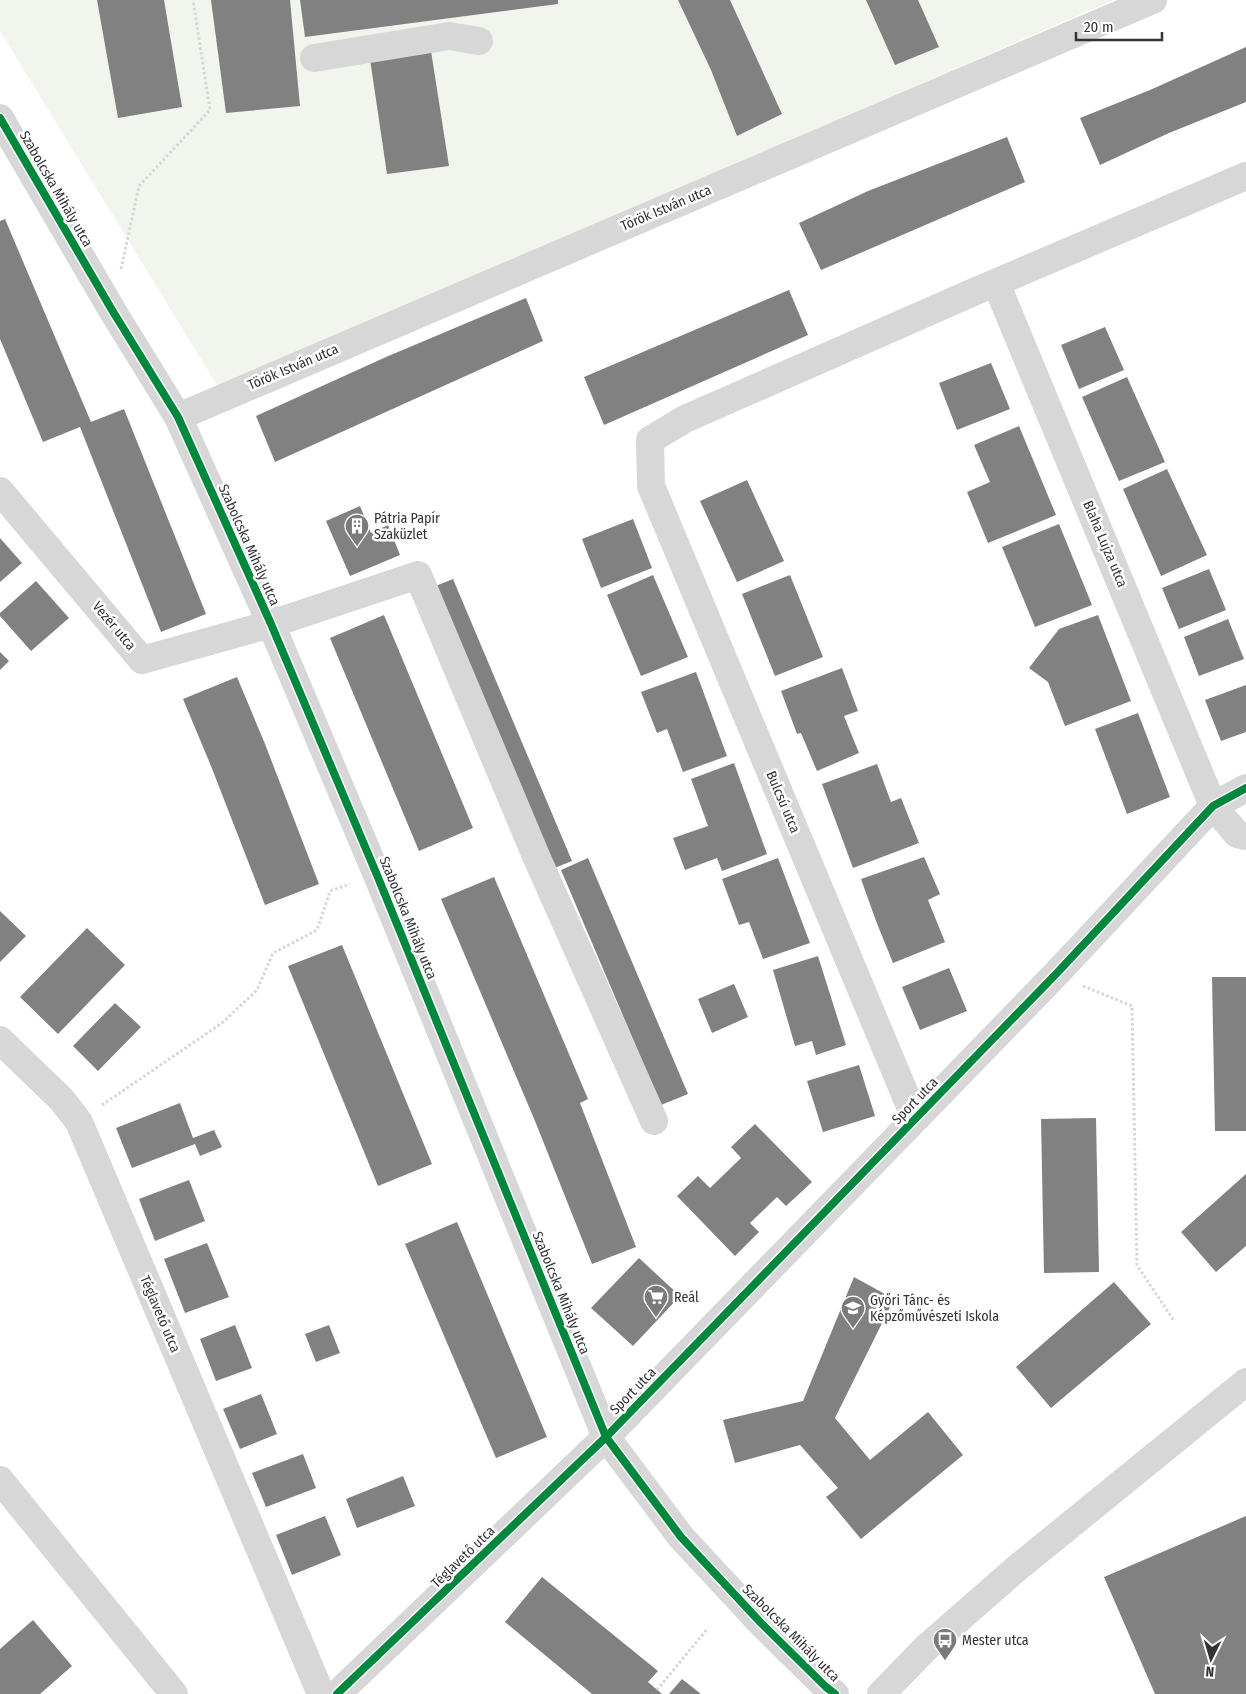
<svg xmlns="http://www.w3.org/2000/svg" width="1246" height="1694" viewBox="0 0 1246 1694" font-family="'Fira Sans Condensed',sans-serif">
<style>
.green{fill:#f1f5ed}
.building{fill:#818181}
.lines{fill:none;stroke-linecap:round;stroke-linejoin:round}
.path{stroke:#d6d6d6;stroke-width:3;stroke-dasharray:2.5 2.5;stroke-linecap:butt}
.minor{stroke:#d7d7d7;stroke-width:28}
.cycleway-casing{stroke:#fff;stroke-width:11}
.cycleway{stroke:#00873e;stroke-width:8}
.labels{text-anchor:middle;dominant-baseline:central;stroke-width:5;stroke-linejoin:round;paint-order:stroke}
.street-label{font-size:14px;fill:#333;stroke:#fff}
.poi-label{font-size:14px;fill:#333;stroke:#fff;text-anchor:start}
</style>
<rect width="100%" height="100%" fill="#fff"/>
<path class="green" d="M0 0H1114L218 387 0 31Z"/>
<path class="building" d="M97 0H164L182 107 118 118Z
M211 0H290L300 106 226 113Z
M300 0H558V4L305 37Z
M678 0H730L782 114 737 136 711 70Z
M866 0H918L939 47 895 65Z
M1246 47V102L1169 133 1100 165 1080 118 1150 90Z
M431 51 449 166 387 174 370 59Z
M1007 137 1025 182 821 270 799 223 868 191Z
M5 219 91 422 124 409 206 614 161 632 80 427 43 442 0 339V221Z
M789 290 808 335 604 425 584 377Z
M526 298 543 341 275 462 256 416 386 357Z
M1105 327 1124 370 1079 389 1061 345Z
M991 363 1010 409 957 430 939 383Z
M1127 377 1165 462 1119 481 1082 397Z
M1019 426 1056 515 988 543 967 492 990 482 974 445Z
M1167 469 1207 555 1161 576 1123 489Z
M747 480 784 561 737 582 700 501Z
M360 506 371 533 388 525 400 555 350 576 326 521Z
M633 519 652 568 601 588 582 539Z
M1059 524 1092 605 1035 627 1002 547Z
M0 538 22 563 0 582Z
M1209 569 1226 610 1179 629 1162 588Z
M653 575 688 657 641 676 607 595Z
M790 575 823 657 775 676 742 594Z
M453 579 572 861 552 869 433 587Z
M36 581 69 618 31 651 0 616V613Z
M384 615 473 828 419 851 330 638Z
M1098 615 1131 701 1065 726 1048 682 1029 668 1059 629Z
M1228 619 1244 659 1199 676 1184 637Z
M0 652 9 661 0 670Z
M842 668 858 711 844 716 859 753 817 771 801 733 797 734 781 691Z
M696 672 727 756 683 772 667 729 657 733 641 692Z
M237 677 265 744 319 884 265 905 211 766 183 699Z
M1246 685V732L1221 741 1205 700Z
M1138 713 1170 797 1127 814 1095 729Z
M734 763 767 854 722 871 717 858 685 870 673 838 708 826 691 779Z
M877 764 891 802 901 798 919 843 853 868 822 784Z
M924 857 940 894 928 900 945 942 893 963 876 921 861 879Z
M588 858 688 1094 661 1105 561 870Z
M778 858 810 943 763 959 749 922 739 925 722 879Z
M494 877 588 1099 580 1103 636 1247 592 1264 535 1121 441 899Z
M0 911 26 936 0 962Z
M87 928 125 965 58 1034 20 997Z
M342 945 432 1164 378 1186 288 966Z
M818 956 846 1045 816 1055 812 1041 795 1046 773 970Z
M949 968 967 1011 920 1030 902 987Z
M1212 977H1246V1131H1215Z
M734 984 748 1017 712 1033 698 999Z
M115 1003 141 1027 98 1071 73 1046Z
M859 1065 875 1116 823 1132 807 1081Z
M180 1103 193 1138 214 1130 222 1147 200 1156 195 1144 132 1168 116 1128Z
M1096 1118 1099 1272 1044 1273 1041 1119Z
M755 1124 812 1182 786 1206 777 1197 750 1223 759 1232 735 1256 677 1196 698 1176 710 1188 741 1158 731 1147Z
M1246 1174V1246L1216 1272 1181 1232Z
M189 1180 205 1221 155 1241 139 1199Z
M457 1222 547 1437 496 1458 405 1244Z
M207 1243 229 1297 185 1313 164 1259Z
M639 1258 680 1296 633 1346 591 1308Z
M854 1277 894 1299 835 1418 870 1460 928 1412 963 1455 861 1539 826 1497 838 1488 800 1445 735 1463 723 1420 803 1401Z
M1114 1282 1151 1324 1051 1408 1016 1367Z
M235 1325 252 1368 216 1381 200 1339Z
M329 1325 340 1353 316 1362 305 1334Z
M261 1394 277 1434 240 1449 223 1409Z
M303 1454 316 1488 266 1507 252 1473Z
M403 1476 415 1506 357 1528 346 1499Z
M325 1516 341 1555 292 1575 276 1535Z
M1246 1516V1694H1155L1104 1577Z
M542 1577 658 1671 648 1682 662 1694H592L505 1622Z
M33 1620 72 1666 40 1694H0V1649Z
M682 1679 701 1694H669Z"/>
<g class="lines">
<path class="path" d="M121 269 139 186 210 110 193 0
M1083 986 1132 1006 1137 1265 1174 1321
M102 1105 222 1023 257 990 273 953 317 930 330 891 350 884
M657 1690 708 1628"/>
<path class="minor" d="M314 58 449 36 479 41
M0 118 112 310 178 417 271 624 377 875 606 1437 681 1537 761 1623 826 1687 835 1694
M996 283 1213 806 1237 834 1246 836
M178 417 1153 0
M0 491 142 660 271 624 418 575 536 856 654 1121
M0 1040 62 1100 79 1122 321 1694
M915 1118 651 486 650 440 685 419 976 291 1246 176
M0 1480 174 1694
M337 1694 606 1437 1056 974 1213 806 1246 788
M881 1694 927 1647 1016 1569 1246 1382"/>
<defs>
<path id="cycleway" d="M0 118 112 310 178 417 271 624 377 875 606 1437 681 1537 761 1623 826 1687 835 1694
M337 1694 606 1437 1056 974 1213 806 1246 788"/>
</defs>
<use href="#cycleway" class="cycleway-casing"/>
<use href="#cycleway" class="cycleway"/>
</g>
<defs>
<symbol id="building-pin" viewBox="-11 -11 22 30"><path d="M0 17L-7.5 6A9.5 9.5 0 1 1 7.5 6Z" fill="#7a7a7a" stroke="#fff"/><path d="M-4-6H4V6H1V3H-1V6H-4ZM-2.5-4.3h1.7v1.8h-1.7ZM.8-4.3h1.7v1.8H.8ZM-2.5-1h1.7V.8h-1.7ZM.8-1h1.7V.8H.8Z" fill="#fff"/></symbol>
<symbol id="supermarket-pin" viewBox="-11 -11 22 30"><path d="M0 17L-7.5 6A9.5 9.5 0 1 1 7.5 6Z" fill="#7a7a7a" stroke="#fff"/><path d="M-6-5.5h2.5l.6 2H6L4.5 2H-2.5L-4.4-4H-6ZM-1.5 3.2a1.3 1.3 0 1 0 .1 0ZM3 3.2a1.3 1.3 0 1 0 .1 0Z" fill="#fff"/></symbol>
<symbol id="school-pin" viewBox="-11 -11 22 30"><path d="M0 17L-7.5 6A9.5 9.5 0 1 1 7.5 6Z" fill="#7a7a7a" stroke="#fff"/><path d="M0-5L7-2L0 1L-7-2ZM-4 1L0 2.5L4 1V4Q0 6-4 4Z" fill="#fff"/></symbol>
<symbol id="bus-pin" viewBox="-11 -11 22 30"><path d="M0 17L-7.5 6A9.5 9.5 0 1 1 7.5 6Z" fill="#7a7a7a" stroke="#fff"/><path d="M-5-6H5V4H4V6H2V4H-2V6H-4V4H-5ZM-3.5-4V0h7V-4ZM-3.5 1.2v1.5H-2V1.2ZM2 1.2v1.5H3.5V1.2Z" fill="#fff"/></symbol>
</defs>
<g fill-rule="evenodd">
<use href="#building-pin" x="343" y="512" width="28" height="38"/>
<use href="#supermarket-pin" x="642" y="1283" width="28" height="38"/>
<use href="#school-pin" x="839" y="1294" width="28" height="38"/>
<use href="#bus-pin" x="931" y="1626" width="28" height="38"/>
</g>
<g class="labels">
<g class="street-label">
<text transform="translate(56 189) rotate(60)">Szabolcska Mihály utca</text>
<text transform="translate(666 208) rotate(-23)">Török István utca</text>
<text transform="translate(293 367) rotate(-23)">Török István utca</text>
<text transform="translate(1105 544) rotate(67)">Blaha Lujza utca</text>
<text transform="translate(249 545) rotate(66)">Szabolcska Mihály utca</text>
<text transform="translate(114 626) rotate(50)">Vezér utca</text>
<text transform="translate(783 802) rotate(67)">Bulcsú utca</text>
<text transform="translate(408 918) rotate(68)">Szabolcska Mihály utca</text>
<text transform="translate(915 1101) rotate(-46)">Sport utca</text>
<text transform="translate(561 1293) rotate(68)">Szabolcska Mihály utca</text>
<text transform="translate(160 1314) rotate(67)">Téglavető utca</text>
<text transform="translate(633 1391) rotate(-46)">Sport utca</text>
<text transform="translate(463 1557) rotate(-44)">Téglavető utca</text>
<text transform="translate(791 1633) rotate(45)">Szabolcska Mihály utca</text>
</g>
<g class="poi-label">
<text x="374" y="518">Pátria Papír<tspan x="374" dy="16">Szaküzlet</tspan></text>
<text x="674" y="1297">Reál</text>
<text x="870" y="1300">Győri Tánc- és<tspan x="870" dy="16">Képzőművészeti Iskola</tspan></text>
<text x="962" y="1640">Mester utca</text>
</g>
</g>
<g transform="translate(1211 1659) rotate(185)" stroke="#ffffff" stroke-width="4" paint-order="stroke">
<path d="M0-4L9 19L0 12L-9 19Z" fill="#333333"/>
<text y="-8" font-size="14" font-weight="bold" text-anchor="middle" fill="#333333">N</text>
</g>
<path d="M1076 32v8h86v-8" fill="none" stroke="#333333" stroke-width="2.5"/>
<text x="1084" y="32" font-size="15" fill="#333333" stroke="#ffffff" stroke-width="4" paint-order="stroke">20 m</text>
</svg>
